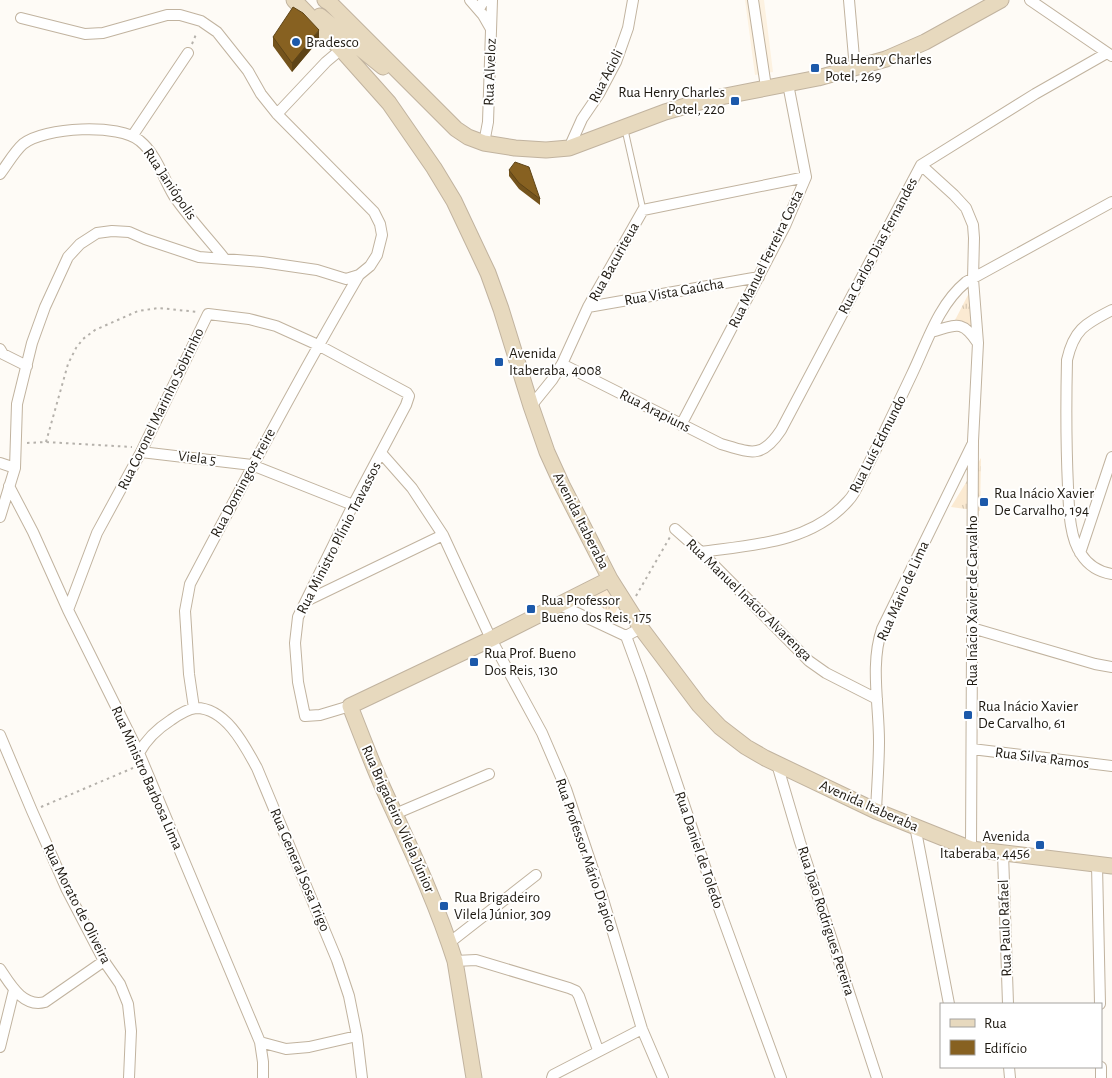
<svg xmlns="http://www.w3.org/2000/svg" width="1112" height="1078" viewBox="0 0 1112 1078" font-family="'Alegreya Sans',sans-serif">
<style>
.built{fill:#fdf2e1}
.park{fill:url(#park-tufts)}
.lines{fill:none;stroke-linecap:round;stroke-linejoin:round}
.lane-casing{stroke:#c1b39f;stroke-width:7}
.street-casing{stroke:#c1b39f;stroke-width:12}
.secondary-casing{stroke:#c1b39f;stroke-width:17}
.path{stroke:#b5b1ab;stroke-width:2;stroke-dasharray:2.5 4;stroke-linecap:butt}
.lane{stroke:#fff;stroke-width:5}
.street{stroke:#fff;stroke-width:10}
.secondary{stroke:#e7d9be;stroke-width:15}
.wall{fill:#74531c}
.shaded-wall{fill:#5e4417}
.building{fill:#876121;stroke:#5e4417}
.poi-dot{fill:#1c59aa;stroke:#fff;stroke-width:2}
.labels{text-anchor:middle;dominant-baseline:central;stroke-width:4;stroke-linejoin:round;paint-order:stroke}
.poi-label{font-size:15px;fill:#1f1a12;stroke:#fff;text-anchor:start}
.street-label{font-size:15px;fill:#1f1a12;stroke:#fff}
</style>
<defs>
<pattern id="park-tufts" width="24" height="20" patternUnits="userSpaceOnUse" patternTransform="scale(1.25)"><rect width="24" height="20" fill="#fbead2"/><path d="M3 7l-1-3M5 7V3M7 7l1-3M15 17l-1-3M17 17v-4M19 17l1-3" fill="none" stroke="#d7c8b3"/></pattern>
</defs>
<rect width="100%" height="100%" fill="#fefbf6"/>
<path class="built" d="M745 0H764L773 72 755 75Z"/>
<path class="park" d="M973 294 972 326 961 322H954L968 295Z
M981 458 980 511 951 507Z
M610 587 620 604 614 615 588 599Z"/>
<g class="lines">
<defs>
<path id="lane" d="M625 130 643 210"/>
<path id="street" d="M470 0 483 15 491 29
M753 0 766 87
M849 0 855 69
M1030 0 1112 56
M479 9 484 0
M277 114 326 62 345 46
M133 135 188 53
M484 143 488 122 492 0
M569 148 582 119 599 94 616 62 628 28 633 0
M921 165 954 195 966 208 973 225 974 238 973 279 978 343 973 441 971 849
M0 174C7 165 14 152 23 144 44 127 120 123 140 141 157 155 163 178 174 196 189 218 208 238 224 258
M588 307 759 277
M1112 310C1085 324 1074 329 1067 360 1066 402 1066 444 1068 487 1069 507 1069 537 1081 554 1088 565 1099 572 1112 574
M931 332C955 326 961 318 977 342
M0 349 3 354 27 366
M562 364 721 444C751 453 762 459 781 430L921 165 1035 94 1107 53
M531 406 552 380 562 364 588 307 643 210 806 177
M681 425 785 226 806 177 788 84
M141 452 252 465 353 505
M382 454 412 488 443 535 491 639 542 733 566 789 602 896 642 1029 663 1078
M0 463 15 468
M9 486 33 532 68 610 139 753 260 1042 263 1062V1078
M0 517 15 468 17 404 32 343 45 307 68 257 80 244 97 233 112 231 129 232 145 239 199 257 262 262 317 270 346 279 359 275 370 266 377 255 382 235 380 224 374 212 277 114 261 94 248 71 217 32 201 21 180 15H167L103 33 85 34 21 18
M675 529 701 552 809 661 826 673 877 699
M701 552C752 545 811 543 848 501 853 496 857 488 860 481 878 446 895 410 912 374 927 343 938 305 966 282L1112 202
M1080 553 1112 457
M306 601 443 535
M560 605 626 636
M68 610 97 533 141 452 208 314 249 319 276 326 318 345 407 393 409 396 406 405 353 505 298 617 295 643 298 682 305 716 320 715 350 706
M641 628 626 636 641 677 719 908 781 1078
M972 628 1095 664 1112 667
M194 708 189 674 185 611 190 584C245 480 300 376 359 275
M0 735 32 811 67 890 104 961 120 984 128 1004 131 1031 129 1078
M972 749 1112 766
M139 753C147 738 157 729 171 720 178 715 188 709 196 708 226 708 245 746 257 768L337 960 349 996 357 1036 309 1047 286 1049 260 1042
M777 764 800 842 877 1078
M876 811C877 787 879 764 879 741 879 704 870 664 882 629L972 445
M395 814 489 774
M915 826 949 1004
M1003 853 1008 1004
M1097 865 1100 1004
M449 943 536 875
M455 961 476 960 569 988 576 991 579 996 598 1050
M0 969C10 984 23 1008 45 1002L104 961
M357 1036 362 1078
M0 1047 14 990
M1009 1067 1010 1078
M1101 1067V1078
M552 1078 553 1075 642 1029"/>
<path id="secondary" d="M294 0 340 48 389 103 434 168 454 201 488 273 501 309 531 406 547 452 562 485 610 579 641 628 699 705 720 727 746 747 765 758 876 811 971 849 1112 866
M325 0 330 3 456 129 468 137 484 143 515 148 546 150 569 148 665 112 710 99 818 78 886 59 925 42 1001 0
M320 16 383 67
M474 1078 455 961C436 901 409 845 383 788 371 761 361 734 350 706L491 639 610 579"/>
</defs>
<use href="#lane" class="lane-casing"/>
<use href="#street" class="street-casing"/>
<use href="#secondary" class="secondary-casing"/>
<path class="path" d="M192 44 197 32
M46 442 68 364 76 348 83 339 95 330 138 311 159 308 198 312
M27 443 46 442 132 447
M636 596 670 537
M41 807 133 768"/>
<use href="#lane" class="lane"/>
<use href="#street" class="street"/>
<use href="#secondary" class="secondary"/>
</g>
<path class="wall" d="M273 37 319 40 292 72 273 46Z
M509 170 540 199V205L519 189 509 176Z"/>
<path class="shaded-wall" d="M319 30V40L292 72V63Z"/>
<path class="building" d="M293 7 303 13 319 30 292 63 273 37Z
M515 162 529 167 540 199 519 183 509 170Z"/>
<g class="poi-dot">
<circle cx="296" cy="42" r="5"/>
<rect x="810" y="63" width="10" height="10" rx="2.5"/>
<rect x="730" y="96" width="10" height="10" rx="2.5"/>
<rect x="494" y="357" width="10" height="10" rx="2.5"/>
<rect x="979" y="497" width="10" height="10" rx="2.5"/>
<rect x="526" y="604" width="10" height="10" rx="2.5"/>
<rect x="469" y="657" width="10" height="10" rx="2.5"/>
<rect x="963" y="710" width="10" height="10" rx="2.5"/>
<rect x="1035" y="840" width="10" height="10" rx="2.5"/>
<rect x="439" y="901" width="10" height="10" rx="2.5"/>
</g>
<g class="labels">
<g class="poi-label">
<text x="306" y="42">Bradesco</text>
<text x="825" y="59">Rua Henry Charles<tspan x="825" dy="17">Potel, 269</tspan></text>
<text x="725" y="92" text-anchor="end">Rua Henry Charles<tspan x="725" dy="17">Potel, 220</tspan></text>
<text x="509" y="353">Avenida<tspan x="509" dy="17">Itaberaba, 4008</tspan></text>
<text x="994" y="493">Rua Inácio Xavier<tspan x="994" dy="17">De Carvalho, 194</tspan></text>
<text x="541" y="600">Rua Professor<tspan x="541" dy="17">Bueno dos Reis, 175</tspan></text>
<text x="484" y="653">Rua Prof. Bueno<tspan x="484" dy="17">Dos Reis, 130</tspan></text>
<text x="978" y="706">Rua Inácio Xavier<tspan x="978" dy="17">De Carvalho, 61</tspan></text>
<text x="1030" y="836" text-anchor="end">Avenida<tspan x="1030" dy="17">Itaberaba, 4456</tspan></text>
<text x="454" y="897">Rua Brigadeiro<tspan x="454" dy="17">Vilela Júnior, 309</tspan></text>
</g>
<g class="street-label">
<text transform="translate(490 72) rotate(-88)">Rua Alveloz</text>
<text transform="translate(606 76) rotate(-63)">Rua Acioli</text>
<text transform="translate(170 184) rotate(56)">Rua Janiópolis</text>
<text transform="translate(878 246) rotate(-62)">Rua Carlos Dias Fernandes</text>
<text transform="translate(766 259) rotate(-64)">Rua Manuel Ferreira Costa</text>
<text transform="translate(614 262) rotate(-61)">Rua Bacuriteua</text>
<text transform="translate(674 292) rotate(-10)">Rua Vista Gaúcha</text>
<text transform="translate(161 409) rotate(-64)">Rua Coronel Marinho Sobrinho</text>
<text transform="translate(655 411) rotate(27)">Rua Arapiuns</text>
<text transform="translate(878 444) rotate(-63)">Rua Luís Edmundo</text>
<text transform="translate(197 458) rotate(7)">Viela 5</text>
<text transform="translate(243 483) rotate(-62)">Rua Domingos Freire</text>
<text transform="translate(581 521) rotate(63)">Avenida Itaberaba</text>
<text transform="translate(339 538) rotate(-63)">Rua Ministro Plínio Travassos</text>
<text transform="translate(903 591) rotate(-66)">Rua Mário de Lima</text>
<text transform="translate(749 600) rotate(44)">Rua Manuel Inácio Alvarenga</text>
<text transform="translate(972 601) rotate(-90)">Rua Inácio Xavier de Carvalho</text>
<text transform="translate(1042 758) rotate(7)">Rua Silva Ramos</text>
<text transform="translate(147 778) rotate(66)">Rua Ministro Barbosa Lima</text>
<text transform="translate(869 806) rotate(24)">Avenida Itaberaba</text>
<text transform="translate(398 819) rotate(66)">Rua Brigadeiro Vilela Júnior</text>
<text transform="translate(699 850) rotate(71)">Rua Daniel de Toledo</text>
<text transform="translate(586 855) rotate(71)">Rua Professor Mário D'apico</text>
<text transform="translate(300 870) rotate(67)">Rua General Sosa Trigo</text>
<text transform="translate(77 904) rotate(63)">Rua Morato de Oliveira</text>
<text transform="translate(826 921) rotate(72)">Rua João Rodrigues Pereira</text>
<text transform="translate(1005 928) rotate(-92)">Rua Paulo Rafael</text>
</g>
</g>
<rect x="940" y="1003" width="162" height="65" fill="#ffffff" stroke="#a5a3a0"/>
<rect x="950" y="1019" width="25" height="8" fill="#e7d9be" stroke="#a5a3a0"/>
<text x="984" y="1028" font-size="15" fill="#1f1a12">Rua</text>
<rect x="950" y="1040" width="25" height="15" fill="#876121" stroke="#a5a3a0"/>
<text x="984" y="1053" font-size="15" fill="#1f1a12">Edifício</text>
</svg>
